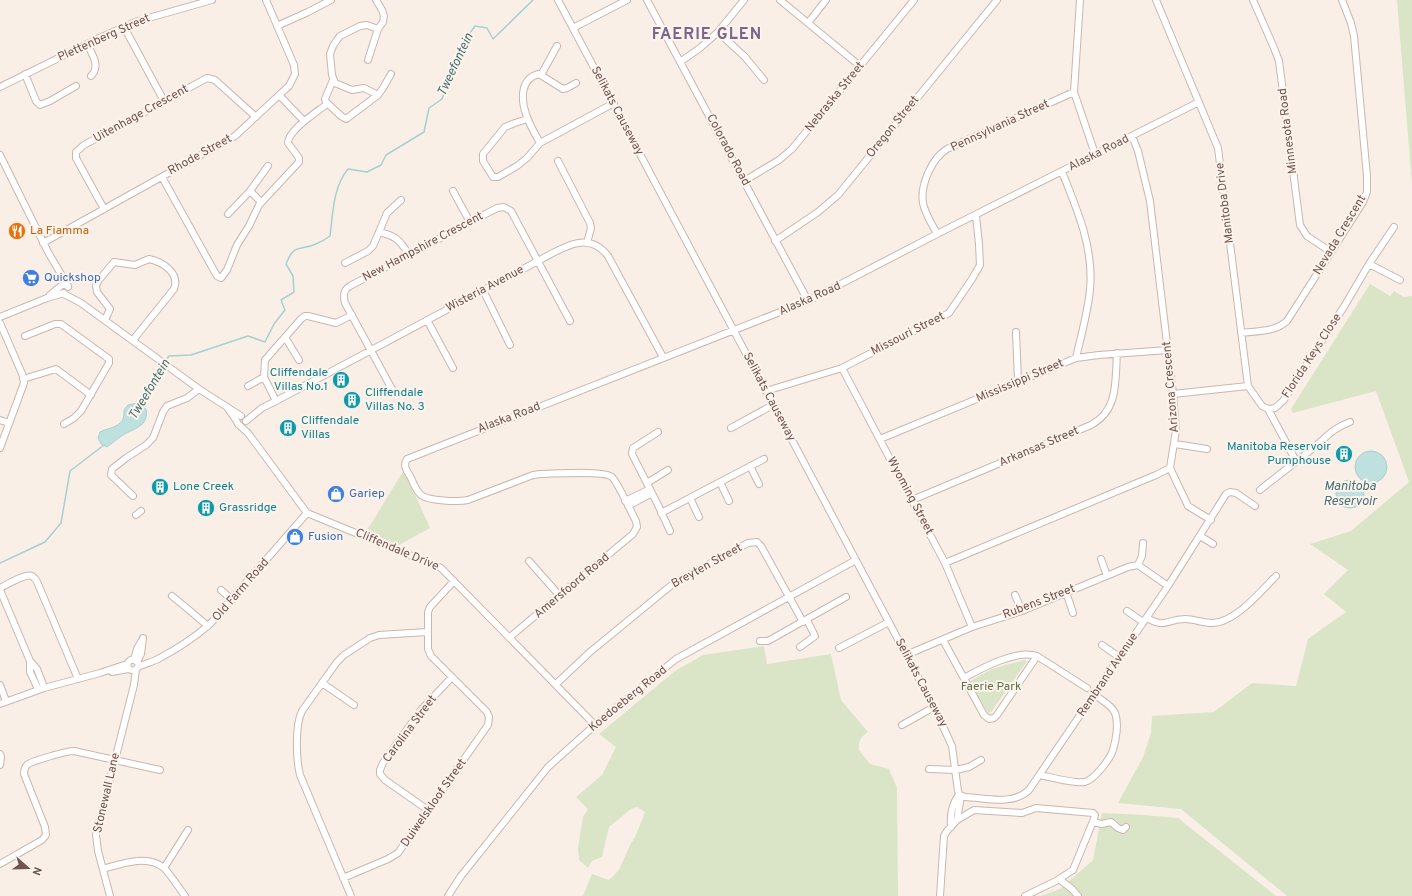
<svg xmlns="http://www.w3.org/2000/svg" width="1412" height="896" viewBox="0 0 1412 896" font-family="Overpass,sans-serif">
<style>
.green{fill:#dae5c7}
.water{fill:#bee1df;stroke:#a6d1cf}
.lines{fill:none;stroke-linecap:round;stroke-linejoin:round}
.stream{stroke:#a6d1cf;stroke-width:1.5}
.minor-casing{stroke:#cab6af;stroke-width:8}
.minor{stroke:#fff;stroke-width:6}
.labels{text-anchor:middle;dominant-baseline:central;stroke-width:4;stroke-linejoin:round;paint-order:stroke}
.street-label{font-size:12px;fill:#70544f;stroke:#fdf3ed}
.food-label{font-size:12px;fill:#c56008;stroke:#fdf3ed;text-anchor:start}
.shop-label{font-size:12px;fill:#366cbe;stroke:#fdf3ed;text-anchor:start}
.culture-label{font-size:12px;fill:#0d838f;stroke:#fdf3ed;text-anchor:start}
.park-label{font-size:12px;fill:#5e7448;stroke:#fdf3ed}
.water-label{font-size:13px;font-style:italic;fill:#457372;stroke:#fdf3ed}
.district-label{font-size:16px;font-weight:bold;letter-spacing:1px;fill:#78668c;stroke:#fdf3ed}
</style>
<rect width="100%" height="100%" fill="#f9efe7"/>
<path class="green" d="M1397 0H1412V185Z
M1370 284 1390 296 1394 291 1404 297 1412 296V896H1287L1181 809 1118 803 1143 757 1151 733 1152 716 1214 712 1252 683 1296 686 1308 639 1346 612 1324 594 1348 570 1310 544 1351 531 1409 482 1376 391 1293 413 1291 409Z
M404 470 430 528 399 545 366 532Z
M764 646 767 664 831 654 841 700 868 732C861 736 858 742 859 750L870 764 889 769 897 788 898 896H583L592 874 609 880 619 870 630 845 636 835 645 812 637 807 631 809 609 827 602 857 592 861 588 868 579 860 578 848 583 817 588 809 576 797 602 775 616 747 599 734 675 671 703 655Z
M1024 660 1027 661 991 712 988 713 970 681 992 669Z
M1102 813 1143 815 1178 818 1276 896H1040L1060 889 1093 860Z"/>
<path class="water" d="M137 403 146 409C149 427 134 428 123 435 117 439 112 443 107 447L101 444 98 438 100 432C113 426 125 427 124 410L128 405Z
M1355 467a16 16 0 1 1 32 0a16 16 0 1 1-32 0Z
M1336 494a14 14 0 1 1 28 0a14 14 0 1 1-28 0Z"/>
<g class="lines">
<path class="stream" d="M165 361 169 356 191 355 248 336 265 342 274 324 285 310 281 300 294 292 293 276 286 264C294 243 300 251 316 244 321 242 326 239 330 236 333 213 333 187 348 169L367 172 381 165 386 155 424 132 429 108 442 99 453 66 461 55 465 40 475 26 487 28 493 39 533 0
M139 406 163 364
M0 563 45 542 61 523 70 471 104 445"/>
<defs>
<path id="minor" d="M558 0 934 707 952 746 958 791 960 795 965 797C986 798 1012 806 1029 790L1168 586 1226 494 1230 492 1236 493 1255 506
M647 0 808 301
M780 0 860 66
M1080 0 1074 92 1095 154
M1156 0 1218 148 1248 386 1262 406 1268 409
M1253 0 1274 48 1279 61 1300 225 1307 236 1331 252
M808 23 826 0
M277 26 308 12 331 0
M124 27 164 101
M573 28 627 0
M718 32 745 57 764 80
M87 44C92 54 101 66 91 76
M368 60 378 29 383 22 384 16 382 10 376 0
M680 62 700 48 718 32 744 0
M25 74 36 101 40 105 50 101 76 86
M541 75 557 46
M333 80 325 99 326 102 341 116 346 119 378 95 383 88 391 74
M0 87 95 40 138 21 212 0
M279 95 304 121
M378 95 364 88 352 90 335 83 332 75 330 54 333 46 337 40 340 36 360 26 367 25 378 29
M527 119 515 123 505 127 483 154V161L493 177H498L517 166 527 158 540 143 614 103
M540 143C535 134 529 124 526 114 521 100 520 78 539 74L563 89 567 88 576 83
M0 155 48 252 68 286
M558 161 590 223 591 228 587 243
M1062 172C1077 209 1094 248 1090 289 1088 312 1081 336 1076 358
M162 177 217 276 221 278 227 270 237 245 249 226 259 205 299 162V158L288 143C288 130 317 112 327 104
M744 181 779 160 792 149 914 0
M250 191 268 166
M453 191 470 222
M104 209 76 158V152L84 145 207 78 215 80 256 117
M228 214 250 191 261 202
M379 232 387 213 401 200
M937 234C932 224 925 214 923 203 920 185 932 158 947 149L1074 92
M775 241 818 212 838 195 997 0
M43 243 235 136 289 86 295 74 294 65 266 0
M345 263 368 251 373 246 379 232C396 236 400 240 409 255
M1369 264 1400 280
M483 290 510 345
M64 294 81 303 199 389 241 416
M50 295 62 285H66L68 287
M0 317 47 298 64 293
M105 320 110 309 97 292 96 286 98 281 114 262 135 265 149 259C163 262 180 273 174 289L133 340
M427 320 453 368
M0 323 23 376 24 383 0 448
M1016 332 1018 381
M1241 333C1257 331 1275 332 1287 321L1363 202 1367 192V176L1354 36 1351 23 1342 0
M25 336 55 324H61L109 359V363L81 411 74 418 64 424
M285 337 299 360
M842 368 945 563 972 627
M23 379 56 369 91 395
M248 386 264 377
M393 391 345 303C343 296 343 290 350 286L497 208 504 207 511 211 570 321
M766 391 842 368 949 313 972 279 980 265 979 244 976 216
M1173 394 1248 386
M276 401 264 377 265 360 301 319 305 316H308L336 323 352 315
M227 407 236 420 238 424 248 433 307 513 441 568 595 725
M1268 409 1275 408 1283 401 1345 305 1369 264 1394 227
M1268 409 1296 461
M0 420 9 423
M246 421 262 408 276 401 538 261C561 249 587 229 608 256L663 357
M731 428 773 405
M658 432 633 448 632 454 658 505 670 531
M880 439 1076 358 1099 355 1168 350
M1175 444 1207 449
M750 466 759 484
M1170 468 1188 506 1211 520
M720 482 729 501
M647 483 668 470
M1260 490C1277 476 1295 463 1312 449 1327 437 1331 429 1350 422
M133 496 111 475 112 469 126 458 146 445 153 438 163 412 167 406 187 398 199 389
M690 498 699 517
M912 500 1091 425C1119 410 1115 381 1117 353
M625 501 650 489
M628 506 652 493
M661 513 764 459
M136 515 141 511
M1200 536 1213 544
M1101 559 1107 576
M529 561 559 595
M945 563 1156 475 1170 468 1176 430 1173 394 1150 201 1138 151 1132 136
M1138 565 1142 556 1143 543
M0 588C6 585 26 573 32 576 35 578 37 581 38 584L78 679
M0 590 30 661 37 669 44 687
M221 590 232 600
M1066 592 1073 613
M1015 595 1022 611
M172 596 189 610 208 626
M1127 611 1143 622
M1147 618C1166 629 1167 619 1185 619 1194 619 1203 623 1212 623 1235 623 1261 591 1276 576
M510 637 633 534 637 527 636 521C631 512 618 483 612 477 604 470 553 474 540 474L533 475 468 500C459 502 428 501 421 495 416 491 413 482 410 476 406 470 403 465 407 459L808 301 937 234 1199 102
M943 640 984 715 989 719 994 718 997 715 1037 656
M760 641H768L846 597
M1102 645 1119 657
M800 647 815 636 807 620
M839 648 889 622
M906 655 972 627 1022 611 1128 567 1138 565 1168 586
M127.5 665a5.5 5.5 0 1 1 11 0a5.5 5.5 0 1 1-11 0Z
M134 660 137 649 142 640
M30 661V672L38 689
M137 662 141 654 143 638
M138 667C144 664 152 662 158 659 177 649 194 638 210 624L307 513
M112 672 128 669
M964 678C982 668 1017 649 1037 656L1087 688
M322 683 354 705
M556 684 590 652 674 583 748 543 757 542 761 546 803 622
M0 685 6 701
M0 704 44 688 100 673 127 664
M902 725 934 707
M0 754 1 757 0 765
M929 769 956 770 969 767 981 760
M1040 775C1050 777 1076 784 1085 782 1095 779 1110 759 1113 750 1116 740 1119 723 1115 713 1112 705 1101 700 1095 695
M428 810 385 780 380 774V770L383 763 421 710 452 677
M957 820 961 796
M1093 822 1102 824 1111 822 1118 828 1123 830 1126 827
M951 827C950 814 952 805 959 794
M0 864 42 840 46 835 45 827 24 774C24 771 24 768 27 765 31 761 67 751 74 751L160 770
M164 868 188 830
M103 869C121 864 147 854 164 868 171 875 179 888 185 896
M343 878 388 859 398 853 488 725 489 717 487 712 431 656 428 649V612L430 607 454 581
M1059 879 1072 889 1078 896
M110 896 98 851 96 835 134 685 136 669
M351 896 300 775C296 759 295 725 302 711L337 662 344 655 370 638 379 635 427 632
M448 896 461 876 548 767 595 725 676 659 856 560
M940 896 944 836 947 831 957 820 974 810 1022 813 1036 808 1093 813 1095 815 1094 819 1073 870 1056 881 1025 896"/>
</defs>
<use href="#minor" class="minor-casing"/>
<use href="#minor" class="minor"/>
</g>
<defs>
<symbol id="restaurant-disc" viewBox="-11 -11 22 22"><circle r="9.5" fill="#e8710a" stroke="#fdf3ed"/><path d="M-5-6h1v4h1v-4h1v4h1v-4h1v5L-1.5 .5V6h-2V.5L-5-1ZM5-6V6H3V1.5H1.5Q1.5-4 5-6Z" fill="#fff"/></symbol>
<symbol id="supermarket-disc" viewBox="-11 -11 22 22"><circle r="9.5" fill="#3f7fe0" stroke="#fdf3ed"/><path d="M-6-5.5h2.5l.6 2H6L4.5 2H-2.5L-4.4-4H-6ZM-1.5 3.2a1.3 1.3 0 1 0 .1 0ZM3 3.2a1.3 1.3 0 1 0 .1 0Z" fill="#fff"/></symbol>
<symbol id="building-disc" viewBox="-11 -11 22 22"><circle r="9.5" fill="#0f9aa8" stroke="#fdf3ed"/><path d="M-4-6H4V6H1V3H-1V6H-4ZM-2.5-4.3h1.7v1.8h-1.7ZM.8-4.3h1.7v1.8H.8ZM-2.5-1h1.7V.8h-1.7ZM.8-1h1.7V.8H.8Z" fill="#fff"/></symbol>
<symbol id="shop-disc" viewBox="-11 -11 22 22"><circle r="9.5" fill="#3f7fe0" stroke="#fdf3ed"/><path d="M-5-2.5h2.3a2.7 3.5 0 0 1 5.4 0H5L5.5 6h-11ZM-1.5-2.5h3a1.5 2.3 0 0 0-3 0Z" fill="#fff"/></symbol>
</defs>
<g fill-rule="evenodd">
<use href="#restaurant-disc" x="7" y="221" width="20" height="20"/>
<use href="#supermarket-disc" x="21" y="268" width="20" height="20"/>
<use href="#building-disc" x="331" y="370" width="20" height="20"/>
<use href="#building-disc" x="342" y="390" width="20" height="20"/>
<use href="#building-disc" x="278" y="418" width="20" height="20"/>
<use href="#building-disc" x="1334" y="444" width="20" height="20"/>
<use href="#building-disc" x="150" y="477" width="20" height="20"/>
<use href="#shop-disc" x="326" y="484" width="20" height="20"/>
<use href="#building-disc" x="196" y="498" width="20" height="20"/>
<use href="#shop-disc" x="285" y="527" width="20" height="20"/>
</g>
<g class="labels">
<g class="street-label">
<text transform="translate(104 38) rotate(-24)">Plettenberg Street</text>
<text transform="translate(835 97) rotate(-51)">Nebraska Street</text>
<text transform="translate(617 111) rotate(62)">Selikats Causeway</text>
<text transform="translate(141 114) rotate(-29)">Uitenhage Crescent</text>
<text transform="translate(1000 126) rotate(-25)">Pennsylvania Street</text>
<text transform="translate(893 127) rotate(-51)">Oregon Street</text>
<text transform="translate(1288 131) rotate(-97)">Minnesota Road</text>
<text transform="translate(728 150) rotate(62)">Colorado Road</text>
<text transform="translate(1099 153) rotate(-27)">Alaska Road</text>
<text transform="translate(200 155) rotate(-29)">Rhode Street</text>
<text transform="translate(1225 203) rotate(-97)">Manitoba Drive</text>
<text transform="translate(1340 235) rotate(-59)">Nevada Crescent</text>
<text transform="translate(423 247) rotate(-28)">New Hampshire Crescent</text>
<text transform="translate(485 289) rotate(-28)">Wisteria Avenue</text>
<text transform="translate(810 299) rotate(-24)">Alaska Road</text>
<text transform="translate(908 334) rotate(-27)">Missouri Street</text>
<text transform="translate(1312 356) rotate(-57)">Florida Keys Close</text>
<text transform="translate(1020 381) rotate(-23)">Mississippi Street</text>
<text transform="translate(1171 387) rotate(-95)">Arizona Crescent</text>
<text transform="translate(769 397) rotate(62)">Selikats Causeway</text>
<text transform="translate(509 418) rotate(-21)">Alaska Road</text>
<text transform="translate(1039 447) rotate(-23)">Arkansas Street</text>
<text transform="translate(910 496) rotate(62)">Wyoming Street</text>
<text transform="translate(397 550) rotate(23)">Cliffendale Drive</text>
<text transform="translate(707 566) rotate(-29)">Breyten Street</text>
<text transform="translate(572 586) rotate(-40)">Amersfoord Road</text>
<text transform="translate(241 590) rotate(-49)">Old Farm Road</text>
<text transform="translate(1039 602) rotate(-21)">Rubens Street</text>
<text transform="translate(1108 675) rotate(-56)">Rembrand Avenue</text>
<text transform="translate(921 683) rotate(62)">Selikats Causeway</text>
<text transform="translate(628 699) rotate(-39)">Koedoeberg Road</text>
<text transform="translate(410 729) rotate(-53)">Carolina Street</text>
<text transform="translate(107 793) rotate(-77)">Stonewall Lane</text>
<text transform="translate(434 803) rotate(-55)">Duiwelskloof Street</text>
</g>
<g class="food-label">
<text x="30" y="231">La Fiamma</text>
</g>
<g class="shop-label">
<text x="44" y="278">Quickshop</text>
<text x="349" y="494">Gariep</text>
<text x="308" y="537">Fusion</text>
</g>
<g class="culture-label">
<text x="328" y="373" text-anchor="end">Cliffendale<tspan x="328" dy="14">Villas No.1</tspan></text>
<text x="365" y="393">Cliffendale<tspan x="365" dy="14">Villas No. 3</tspan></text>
<text x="301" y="421">Cliffendale<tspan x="301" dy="14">Villas</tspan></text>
<text x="1331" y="447" text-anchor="end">Manitoba Reservoir<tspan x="1331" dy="14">Pumphouse</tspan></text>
<text x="173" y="487">Lone Creek</text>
<text x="219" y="508">Grassridge</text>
</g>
<g class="park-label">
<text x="991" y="687">Faerie Park</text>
</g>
<g class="water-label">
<text transform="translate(456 65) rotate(-65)">Tweefontein</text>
<text transform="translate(150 390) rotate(-59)">Tweefontein</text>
<text x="1350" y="487">Manitoba<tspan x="1350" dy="15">Reservoir</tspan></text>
</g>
<g class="district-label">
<text x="707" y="35">FAERIE GLEN</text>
</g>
</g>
<g transform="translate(28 868) rotate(110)" stroke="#fdf3ed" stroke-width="3" paint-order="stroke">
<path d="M0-3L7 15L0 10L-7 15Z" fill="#70544f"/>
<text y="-6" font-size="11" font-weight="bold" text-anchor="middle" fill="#70544f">N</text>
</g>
</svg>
